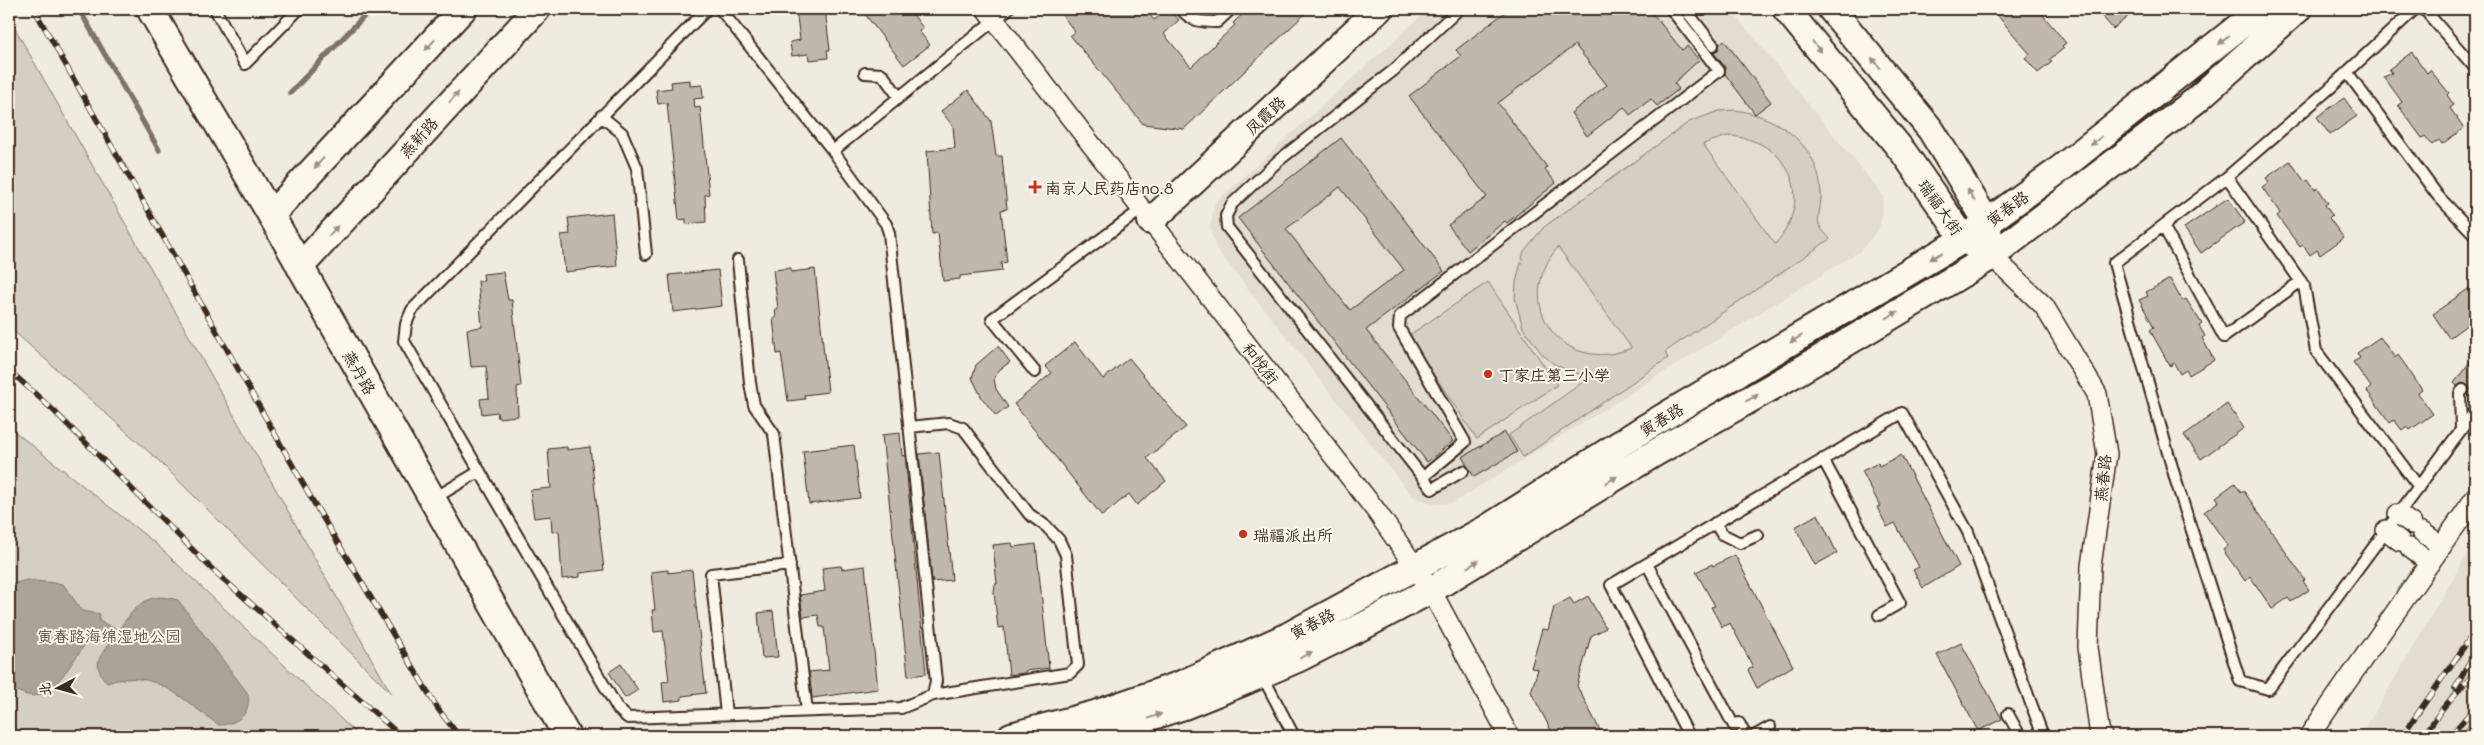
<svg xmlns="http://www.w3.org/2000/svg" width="2484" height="745" viewBox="0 0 2484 745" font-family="Mali,'LXGW WenKai TC',sans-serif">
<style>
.built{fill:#e2dcd1}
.green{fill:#d5cec3;stroke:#887c70;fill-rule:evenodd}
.water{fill:#aca397;stroke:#7f7367}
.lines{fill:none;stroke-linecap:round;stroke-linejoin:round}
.stream{stroke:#7f7367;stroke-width:5.5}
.building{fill:#c0b8ad;stroke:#3b2a1e;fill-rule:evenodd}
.lane-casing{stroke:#3b2a1e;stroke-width:14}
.street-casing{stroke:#3b2a1e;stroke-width:22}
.secondary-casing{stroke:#3b2a1e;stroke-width:30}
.lane{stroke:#fbf7ec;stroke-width:10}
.street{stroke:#fbf7ec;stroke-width:19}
.secondary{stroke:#fbf7ec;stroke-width:26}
.rail-casing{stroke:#3b2a1e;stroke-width:5.5}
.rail{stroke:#fbf7ec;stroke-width:4;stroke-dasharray:11;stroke-linecap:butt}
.oneway{fill:#9b9085}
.poi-dot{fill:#c8321e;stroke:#fbf7ec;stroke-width:2}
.labels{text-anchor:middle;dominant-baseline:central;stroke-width:4;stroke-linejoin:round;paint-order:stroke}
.street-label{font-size:16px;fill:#3b2a1e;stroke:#fbf7ec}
.poi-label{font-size:16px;fill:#3b2a1e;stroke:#fbf7ec;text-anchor:start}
.park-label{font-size:16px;fill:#625347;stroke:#fbf7ec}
</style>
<rect width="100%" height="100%" fill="#f0ebe0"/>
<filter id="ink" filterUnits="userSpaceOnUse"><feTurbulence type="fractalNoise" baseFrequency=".02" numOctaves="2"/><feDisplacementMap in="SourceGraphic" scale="10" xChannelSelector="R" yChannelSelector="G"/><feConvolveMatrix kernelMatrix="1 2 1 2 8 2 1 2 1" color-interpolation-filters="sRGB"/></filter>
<g filter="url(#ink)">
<path class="built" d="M1429 9H1730L1883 195 1882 216 1878 230 1860 251 1453 503 1434 504 1412 496 1216 248 1210 227 1215 203Z
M2475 542V736H2361L2472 546Z"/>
<path class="green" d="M9 18 391 693 157 459 9 327Z
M1735 110C1779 116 1819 145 1821 193 1822 202 1817 216 1819 224 1820 229 1827 235 1830 239L1665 352 1668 358 1523 457 1509 435 1590 377 1569 371 1554 364 1542 354 1523 328 1515 298 1516 282 1524 251 1544 227 1689 122 1719 111ZM1727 136C1788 138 1817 198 1775 244L1703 144ZM1558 247 1631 347V348C1562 377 1510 303 1558 247Z
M1488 282 1557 385 1477 439 1408 336Z
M9 427 155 543 359 736 128 732 102 736H9Z"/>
<path class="water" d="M27 580 63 584 82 611 100 614 99 621 118 630C137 606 145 591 178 600L248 694C251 714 238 724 219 725 183 701 156 666 107 683 92 664 98 659 111 641L96 633C71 653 50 723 9 684V585Z"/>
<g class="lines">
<path class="stream" d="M79 9 159 150
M290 93 371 9"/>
</g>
<path class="building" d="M796 9H825L830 50H827L828 58 809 60 808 54 792 56 790 42 800 40Z
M861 9H909L923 28 919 31 930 45 904 65Z
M1073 9H1145L1154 20 1169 9 1179 20 1164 34 1191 67 1235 25 1233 23 1248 9H1310L1184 129 1143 124 1070 35 1075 32 1063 16Z
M1509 9H1649L1682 50 1687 46 1699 60 1674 83 1679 89 1657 106 1651 99 1630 115 1624 107 1587 136 1571 113 1607 85 1575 45 1498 103 1547 167 1545 169 1556 183 1507 223 1505 221 1468 251 1448 225 1487 197 1409 96 1461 56 1456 50Z
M1992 9H2038L2066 43 2062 46 2064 48 2049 60 2052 62 2038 73 2025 58 2030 54Z
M2096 9H2137L2113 29Z
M1724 40 1771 102 1755 114 1725 74V67L1713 52 1718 50 1720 44Z
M2412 52 2427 73 2430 70 2449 93 2447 95 2454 105 2450 108 2464 128 2442 144 2439 140 2432 145 2425 136 2422 138 2398 105 2402 102 2384 77 2392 73 2389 69Z
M690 80V86L702 85 703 98 694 99 695 108 700 107 709 194 705 195 706 222 686 224V219L679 220 667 103 658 104 656 90 672 88 671 82Z
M968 90 991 121 996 156H1002L1007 209 1001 210 1007 262 1001 263 1002 271 960 276V279L943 281 938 233 932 234 927 151 955 148 953 126 941 111Z
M2344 98 2357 116 2330 135 2317 117Z
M1341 138 1444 271 1366 330 1453 441 1427 462 1238 218ZM1340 187 1404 270 1350 310 1286 229Z
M2290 161 2305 182 2308 180 2315 190 2318 188 2328 203 2325 205 2332 215 2329 218 2344 238 2320 255 2317 250 2310 255 2303 245 2300 247 2277 216 2280 213 2262 187 2269 182 2266 178Z
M2228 198 2245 222 2201 253 2184 228Z
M612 213 617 266 565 272 561 235 570 234 568 218Z
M791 268V272L815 269 828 392 804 395 805 399 788 401 781 353 777 354 773 318 776 317 775 309H778L773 270Z
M718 270 722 306 673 312 669 275Z
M503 272 508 300H512L521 386 517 387 518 416 498 418 497 412 482 414 480 399 489 398 486 366 471 367 467 329 482 327 478 281H484L483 274Z
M2170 279 2182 301 2186 299 2202 324 2199 326 2205 336 2202 338 2214 360 2189 375 2186 370 2180 374 2174 363 2170 366 2150 330 2154 327 2139 300 2148 296 2146 292Z
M2475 284V319L2449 338 2433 314Z
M2380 337 2395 358 2398 355 2406 366 2422 390 2418 393 2433 414 2410 430 2407 426 2402 430 2394 420 2390 423 2367 391 2371 387 2353 362 2360 358 2357 353Z
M1075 342 1103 379 1129 358 1186 427 1147 458 1166 481 1137 505 1129 494 1102 516 1014 404 1052 373 1045 366Z
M998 346 1010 362 999 370 994 379 996 389 1008 407 996 416 982 398 972 378 976 365Z
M2475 355V401L2468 395 2470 389 2467 385 2462 383 2457 386 2454 383Z
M2227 404 2244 428 2201 459 2184 435Z
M1505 432 1517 452 1474 477 1462 457Z
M900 433 902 456 905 455 926 674 908 676 882 435Z
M854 445 860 498 809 504 803 451Z
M567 447V450L590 447 604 570 580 573V577L562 579 559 531 552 532 551 516 534 518 530 490 551 488 548 449Z
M939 452 952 580 932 582 919 454Z
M1901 455 1959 566 1923 588 1913 570 1919 567 1895 523 1887 527 1877 507 1880 506 1862 471 1878 463 1879 466Z
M2235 483 2241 492 2243 490 2305 580 2303 581 2309 590 2291 602 2288 598 2272 609 2250 576 2245 581 2223 550 2228 546 2204 512 2219 501 2216 497Z
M1818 514 1837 553 1815 565 1795 527Z
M1012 543 1013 547 1036 544 1049 668 1025 671V673L1009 675 1004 627 998 628 994 592 995 584H997L993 545Z
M1735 555 1793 666 1757 688 1748 670 1753 667 1730 623 1722 627 1711 607 1715 606 1696 572 1712 564 1713 566Z
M841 566 842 569 865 566 878 689 812 698 809 672 829 670 824 627H820L818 615 803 617 800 595 825 591 822 568Z
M668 570V573L692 570 706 693 682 696V700L664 702 662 682 669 681 663 631 654 632 652 610H655L651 572Z
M1588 596 1606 628 1591 636 1577 686 1603 736H1554L1531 692 1538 669 1531 668 1542 629 1548 630 1554 607 1570 598 1574 604Z
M773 611 778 657 762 658 758 613Z
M1961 643 2002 719 1978 731 1937 655Z
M621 664 638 690 625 698 609 672Z"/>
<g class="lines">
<defs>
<path id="lane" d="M215 9 245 64 299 9
M707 9 412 310 406 324 404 341 618 709 628 718 901 708 933 695 936 681 889 233 886 224 833 151 720 9
M1181 9C1191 22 1202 22 1217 22L1231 9
M1459 9 1394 70 1278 161 1232 204 1226 216 1227 227 1432 489 1463 471
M1685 9 1713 45
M2415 9 2329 89 2227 177 2114 263 2176 481 2240 681 2268 689 2475 411
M2424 9 2475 68
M2347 72 2438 196 2475 235
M865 73 882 74 899 97
M601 116 622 133 637 168 646 254
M833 151 1008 9
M2227 177 2304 286 2316 351 2419 487
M2163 226 2224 337 2301 281
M738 260 750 383 754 405 774 434 807 711
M1035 372 992 319 1142 209
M909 427 949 423 963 428 1029 514 1047 527 1059 540 1066 555 1078 665 1070 673 933 695
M2461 430 2460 393 2463 390
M1823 459 1900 603 1879 615
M1423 477 1465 442 1399 328 1400 316 1719 71 1671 9
M433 499 480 471
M1715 523 1722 534 1740 543 1758 535
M1647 564 1734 726 1739 723 1746 736
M1262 675 1294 736
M726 714 711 574 790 565
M2008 714 2020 736
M1689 736 1611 585 1902 413 1968 532 2043 736
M1754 736 1770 727"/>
<path id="street" d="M986 9 1377 512 1431 590 1509 736
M1992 256 2044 306 2097 394 2107 454 2091 566 2088 647 2099 729 2102 736
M2398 514 2412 524
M2386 530 2400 541
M2422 532 2442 546
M2410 548 2430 563
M2309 736 2475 498"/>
<path id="secondary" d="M150 9 271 215 567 736
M1786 9 1904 153 1964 239 1978 248
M1831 9 1931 130 1987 222 1989 238
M271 215 463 9
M1151 221 1379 9
M300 267 537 9
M1011 736 1095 714 1179 685 1288 636 1486 529 1645 428 1964 239 2055 173 2261 9
M1092 736 1184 706 1246 681 1297 659 1369 623 1431 590 1655 453 1789 377 1992 256 2195 101 2298 9"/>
</defs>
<use href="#lane" class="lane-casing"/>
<use href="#street" class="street-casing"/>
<use href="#secondary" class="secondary-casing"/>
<use href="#lane" class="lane"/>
<use href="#street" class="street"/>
<use href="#secondary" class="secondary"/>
<defs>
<path id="rail" d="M34 9 314 503 438 709 459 736
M9 370 53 410 213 570 401 736
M2455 688 2475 653
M2402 736 2475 631
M2423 736 2443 708 2475 672
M2450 736 2475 707
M2463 736 2475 722"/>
</defs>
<use href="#rail" class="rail-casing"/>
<use href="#rail" class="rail"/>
</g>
<defs><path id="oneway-solid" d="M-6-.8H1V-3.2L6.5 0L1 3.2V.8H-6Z" transform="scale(1.25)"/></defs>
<g class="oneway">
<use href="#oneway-solid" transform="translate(2224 40) rotate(140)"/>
<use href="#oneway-solid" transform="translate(430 45) rotate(133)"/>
<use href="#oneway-solid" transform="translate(1817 47) rotate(51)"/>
<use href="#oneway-solid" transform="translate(1876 63) rotate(-130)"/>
<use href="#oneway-solid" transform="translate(454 97) rotate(-48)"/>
<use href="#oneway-solid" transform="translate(2096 141) rotate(142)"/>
<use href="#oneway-solid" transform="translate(319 163) rotate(133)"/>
<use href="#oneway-solid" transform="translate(1971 195) rotate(-121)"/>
<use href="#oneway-solid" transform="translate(333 231) rotate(-48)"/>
<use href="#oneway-solid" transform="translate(1936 256) rotate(149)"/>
<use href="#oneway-solid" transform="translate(1892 315) rotate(-31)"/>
<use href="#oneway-solid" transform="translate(1796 339) rotate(149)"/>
<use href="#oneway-solid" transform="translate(1752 398) rotate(-29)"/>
<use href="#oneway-solid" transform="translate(1611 480) rotate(-31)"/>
<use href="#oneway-solid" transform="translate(1473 564) rotate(-31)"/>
<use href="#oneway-solid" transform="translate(1306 655) rotate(-27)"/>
<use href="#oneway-solid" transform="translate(1155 716) rotate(-19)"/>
</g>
</g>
<g class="poi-dot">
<path d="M1032.5 179.5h5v5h5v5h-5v5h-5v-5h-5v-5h5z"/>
<circle cx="1488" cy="374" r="5"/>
<circle cx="1243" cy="534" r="5"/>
</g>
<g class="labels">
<g class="street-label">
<text transform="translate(1265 115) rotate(-43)">凤霞路</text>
<text transform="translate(418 137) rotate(-48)">燕新路</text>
<text transform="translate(1941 207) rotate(55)">瑞福大街</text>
<text transform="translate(2007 208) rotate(-36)">寅春路</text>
<text transform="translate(1261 363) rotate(52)">和悦街</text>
<text transform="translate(360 372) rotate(60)">燕丹路</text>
<text transform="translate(1661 419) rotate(-31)">寅春路</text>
<text transform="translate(2102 478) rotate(-84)">燕春路</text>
<text transform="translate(1312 623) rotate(-27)">寅春路</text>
</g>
<g class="poi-label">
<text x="1045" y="187">南京人民药店no.8</text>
<text x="1498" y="374">丁家庄第三小学</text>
<text x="1253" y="534">瑞福派出所</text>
</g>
<g class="park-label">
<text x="109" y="635">寅春路海绵湿地公园</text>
</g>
</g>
<rect width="2484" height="745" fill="none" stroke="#fbf7ec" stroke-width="30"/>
<rect x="15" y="15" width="2454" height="715" fill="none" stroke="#3b2a1e" stroke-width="2" filter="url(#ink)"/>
<g transform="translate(58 688) rotate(264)" stroke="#fbf7ec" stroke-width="4" paint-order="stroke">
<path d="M0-4L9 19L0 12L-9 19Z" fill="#3b2a1e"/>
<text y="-8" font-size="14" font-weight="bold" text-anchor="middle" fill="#3b2a1e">北</text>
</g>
</svg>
